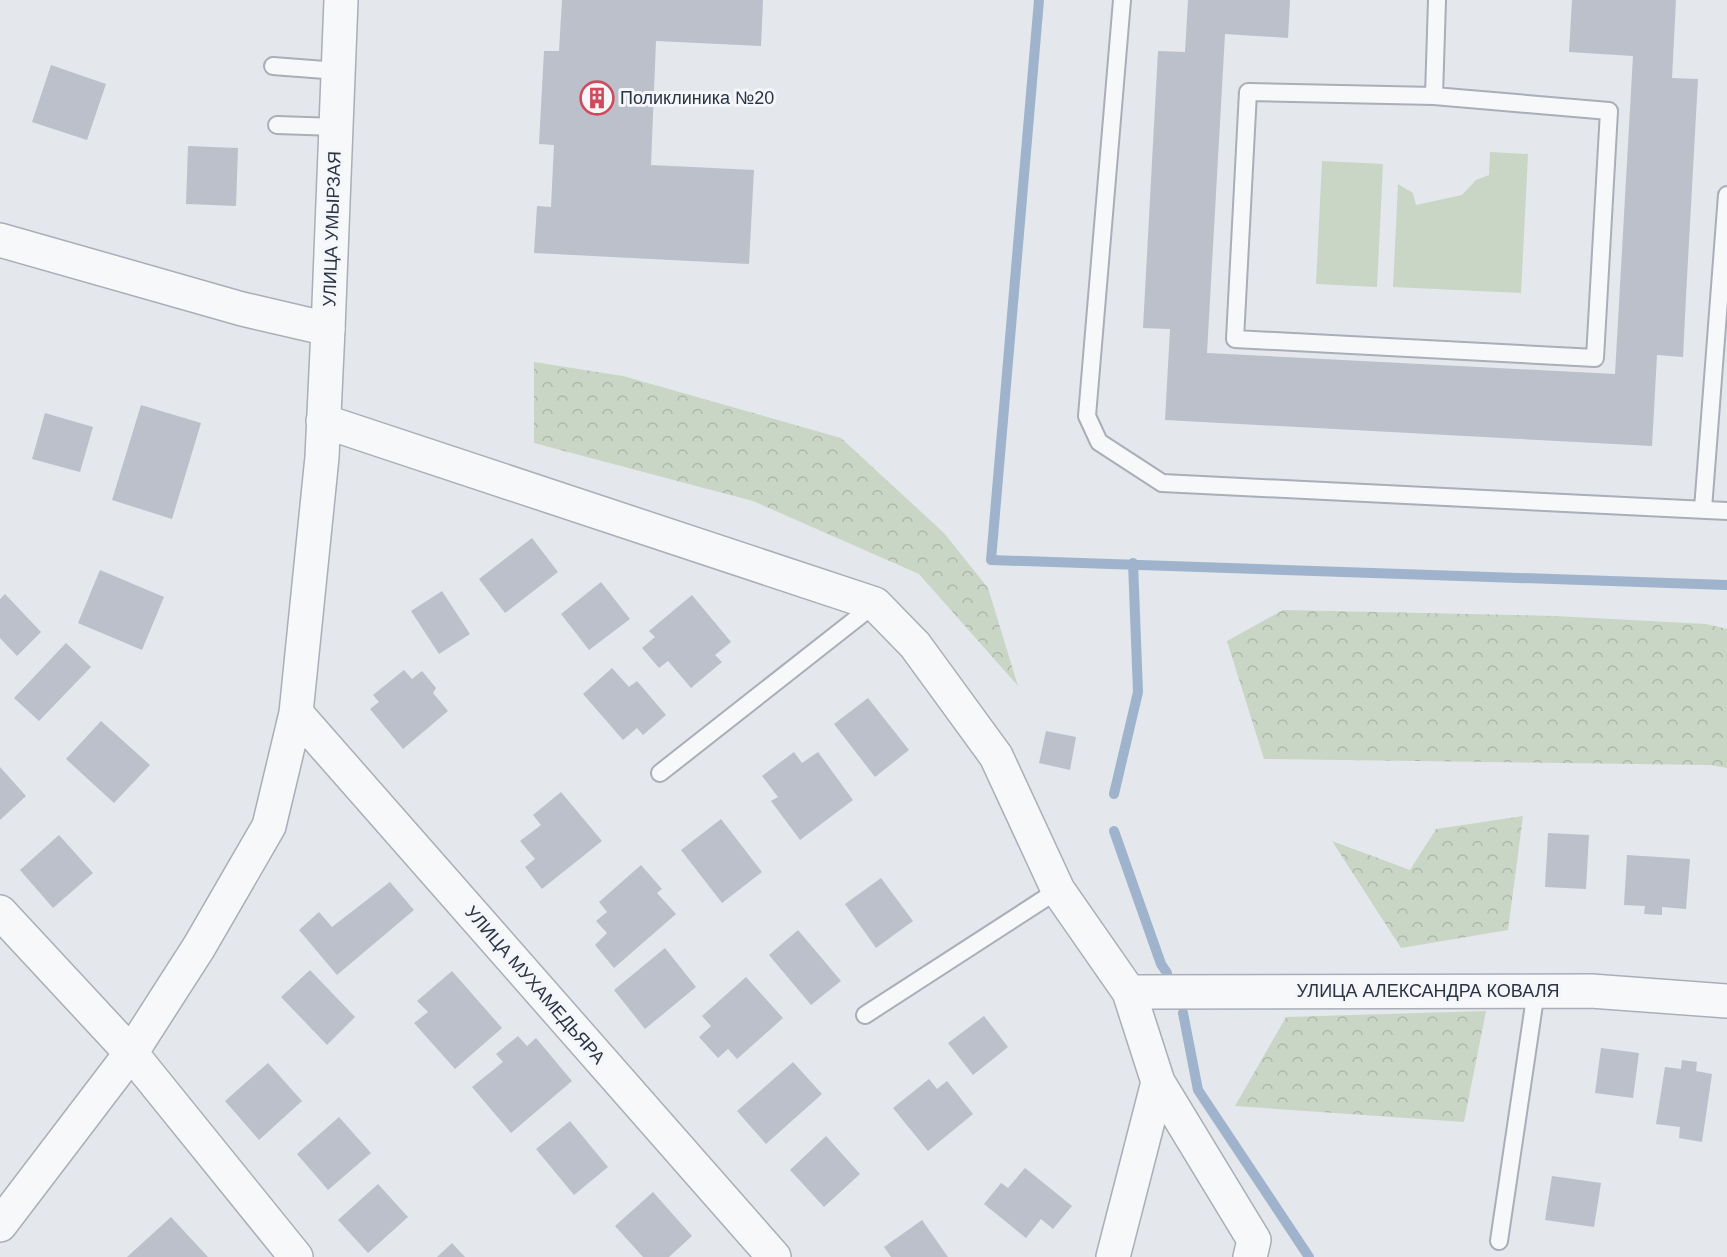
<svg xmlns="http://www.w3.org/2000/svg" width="1727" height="1257" viewBox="0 0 1727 1257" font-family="Arial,sans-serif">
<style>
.forest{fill:url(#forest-crowns)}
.park{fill:#c9d6c5}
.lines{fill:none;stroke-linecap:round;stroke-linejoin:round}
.stream{stroke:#9fb4cc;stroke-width:10}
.building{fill:#bbc0ca}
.service-casing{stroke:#a9aeb7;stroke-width:20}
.minor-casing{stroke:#a9aeb7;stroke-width:36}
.tertiary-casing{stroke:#a9aeb7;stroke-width:36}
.service{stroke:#f7f8fa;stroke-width:16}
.minor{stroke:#f7f8fa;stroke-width:33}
.tertiary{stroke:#f7f8fa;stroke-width:33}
.labels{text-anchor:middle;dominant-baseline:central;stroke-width:6;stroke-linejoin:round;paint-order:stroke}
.poi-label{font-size:18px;fill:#2b3445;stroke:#f4f6f9;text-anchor:start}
.street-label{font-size:18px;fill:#2b3445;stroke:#f4f6f9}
</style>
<defs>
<pattern id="forest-crowns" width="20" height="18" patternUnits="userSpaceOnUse" patternTransform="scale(1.5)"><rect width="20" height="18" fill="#c9d6c5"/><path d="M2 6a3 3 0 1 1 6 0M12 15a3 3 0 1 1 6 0" fill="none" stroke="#adb8ab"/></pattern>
</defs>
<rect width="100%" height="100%" fill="#e4e7ec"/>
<path class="forest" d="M534 362 623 376 841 438 944 533 988 588 1018 686 919 574 753 501 534 443Z
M1283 610 1555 616 1706 624 1727 629V768L1711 765 1264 759 1227 641Z
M1523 816 1508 930 1401 948 1332 841 1410 870 1436 829Z
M1486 1011 1464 1122 1235 1106 1286 1017Z"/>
<path class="park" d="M1490 152 1528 154 1521 293 1393 287 1398 184 1413 193 1416 205 1462 195 1476 180 1489 175Z
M1322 161 1383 164 1377 287 1316 284Z"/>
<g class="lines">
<path class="stream" d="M1039 0 991 560 1727 585
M1114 794 1138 692 1133 563
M1114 831 1161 964 1167 973
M1183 1013 1198 1090 1309 1257"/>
</g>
<path class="building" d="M562 0H763L761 46 656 41 651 165 754 170 749 264 534 253 537 206 551 207 554 145 539 144 544 51H559Z
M1188 0H1290L1288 38 1225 34 1207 353 1615 374 1633 56 1569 52 1572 0H1676L1672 78 1698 79 1686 296 1683 357 1657 355 1652 446 1165 420 1170 329 1143 328 1158 51 1185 52Z
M51 65 106 84 87 140 32 122Z
M188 146 238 148 236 206 186 204Z
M141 405 201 423 172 519 112 500Z
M45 413 93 427 80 472 32 459Z
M532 538 558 572 505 613 479 579Z
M100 570 164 597 142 650 78 623Z
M601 582 630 619 589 650 561 614Z
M442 591 470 634 439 654 411 611Z
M5 594 41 632 17 656 0 638V599Z
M692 595 731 642 715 655 722 662 691 688 668 661 659 668 642 648 655 637 649 631Z
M66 643 91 667 39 721 14 698Z
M612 668 629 687 637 681 666 715 643 735 637 728 623 740 583 694Z
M404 670 412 679 422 671 436 688 433 693 448 711 403 749 370 709 379 702 373 695Z
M868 698 909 750 875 777 834 724Z
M101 721 150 765 114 803 66 759Z
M1046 731 1076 737 1070 770 1039 763Z
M794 752 802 763 818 752 853 800 800 840 771 801 778 797 762 776Z
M0 767 26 796 0 820Z
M561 792 602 841 542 889 525 867 535 859 520 841 541 825 533 815Z
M721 819 762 872 722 903 681 850Z
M1548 833 1589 835 1586 889 1545 887Z
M59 835 93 873 53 908 20 870Z
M1627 855 1690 859 1686 909 1662 907V915L1644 914 1645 906 1624 905Z
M641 865 662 889 657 893 676 914 614 968 595 945 607 933 596 921 607 912 599 902Z
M881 878 913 921 876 948 845 904Z
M390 882 414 910 337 975 299 930 319 912 332 927Z
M798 930 841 981 811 1005 769 955Z
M665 948 696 987 645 1029 614 990Z
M310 970 355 1017 327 1045 281 997Z
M452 971 502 1028 455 1069 414 1023 428 1012 417 1001Z
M746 977 783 1018 737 1059 728 1049 718 1058 699 1037 711 1026 702 1016Z
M984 1016 1008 1047 973 1075 948 1043Z
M518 1036 527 1046 536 1038 572 1081 511 1133 472 1087 503 1062 496 1054Z
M1601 1048 1639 1053 1633 1098 1595 1093Z
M1682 1060 1697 1062 1696 1071 1712 1074 1702 1142 1679 1138 1680 1127 1656 1124 1665 1067 1681 1069Z
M793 1062 822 1094 766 1144 737 1111Z
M268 1063 302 1101 259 1140 225 1101Z
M929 1079 937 1089 947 1081 973 1114 928 1151 893 1108Z
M339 1117 371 1153 328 1190 297 1154Z
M570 1121 608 1167 574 1195 536 1149Z
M826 1136 860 1174 824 1207 790 1170Z
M1025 1168 1072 1206 1053 1229 1041 1219 1026 1238 984 1204 1001 1183 1008 1188Z
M1552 1176 1601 1183 1594 1227 1545 1220Z
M378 1184 408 1217 368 1253 338 1220Z
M653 1192 692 1236 669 1257H643L615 1226Z
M171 1217 208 1257H127Z
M922 1220 948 1257H891L884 1247Z
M452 1243 465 1257H437Z"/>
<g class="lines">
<defs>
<path id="service" d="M1122 0 1087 416 1099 442 1162 483 1727 511
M273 66 338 71
M1434 96 1609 111 1595 358 1235 339 1248 92 1434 96 1437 0
M277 125 336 127
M1703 509 1727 195
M660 773 875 604
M865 1015 1058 890
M1499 1241 1536 991"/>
<path id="minor" d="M323 421 875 604 915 645 996 756 1058 890 1129 992 1158 1082 1254 1240 1250 1257
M296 713 774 1257
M0 912 131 1053 296 1257
M1129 992 1591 991 1727 1001
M0 1225 131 1053 199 947 269 826 296 713 322 457 328 329
M1113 1257 1158 1082"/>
<path id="tertiary" d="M0 240 242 309 328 329 341 0"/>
</defs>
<use href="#service" class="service-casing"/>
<use href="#minor" class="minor-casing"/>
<use href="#tertiary" class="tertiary-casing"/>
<use href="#service" class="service"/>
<use href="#minor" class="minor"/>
<use href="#tertiary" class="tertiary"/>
</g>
<defs>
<symbol id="building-ring" viewBox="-11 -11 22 22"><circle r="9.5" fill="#f4f6f9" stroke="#d1495b" stroke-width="1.5"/><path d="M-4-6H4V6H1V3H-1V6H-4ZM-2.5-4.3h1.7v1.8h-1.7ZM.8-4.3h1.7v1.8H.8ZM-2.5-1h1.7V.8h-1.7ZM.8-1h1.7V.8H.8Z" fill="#d1495b"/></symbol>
</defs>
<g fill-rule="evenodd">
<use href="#building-ring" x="578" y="79" width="38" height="38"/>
</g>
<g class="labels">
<g class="poi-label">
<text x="620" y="98">Поликлиника №20</text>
</g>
<g class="street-label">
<text transform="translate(332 229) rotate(-88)">УЛИЦА УМЫРЗАЯ</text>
<text transform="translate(535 985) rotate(49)">УЛИЦА МУХАМЕДЬЯРА</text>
<text x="1428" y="991">УЛИЦА АЛЕКСАНДРА КОВАЛЯ</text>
</g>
</g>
</svg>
